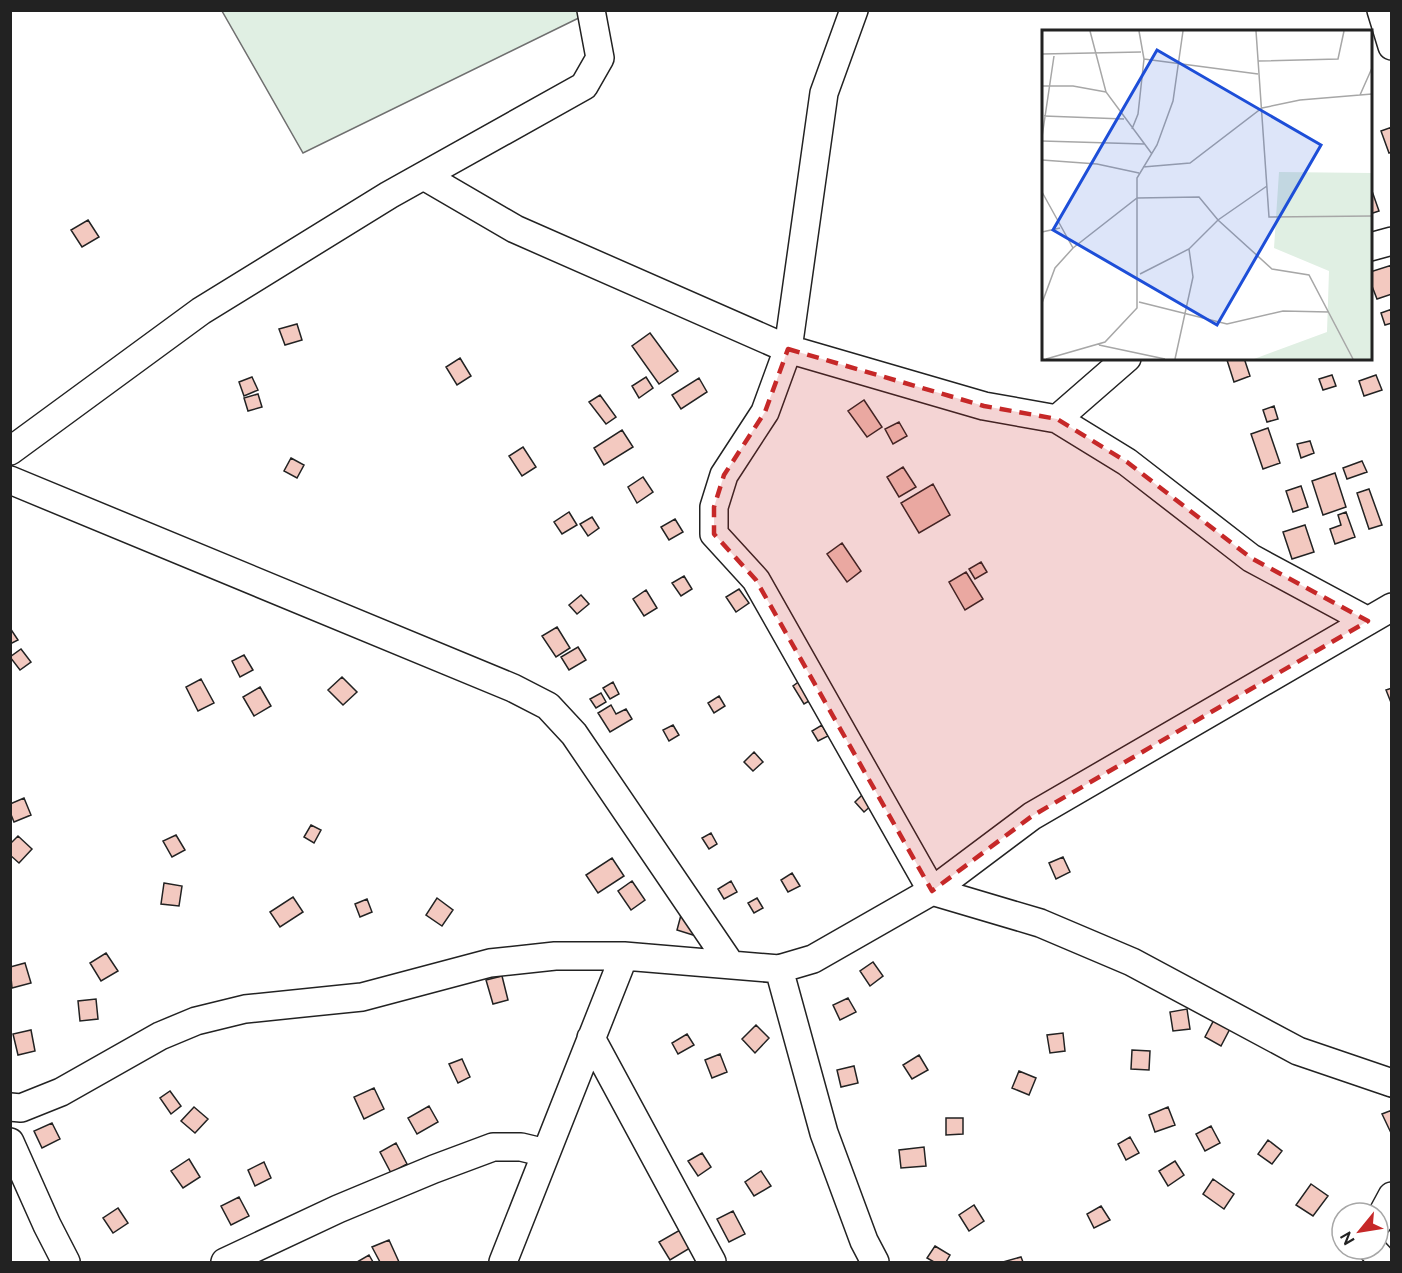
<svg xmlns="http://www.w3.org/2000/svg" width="1402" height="1273" viewBox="0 0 1402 1273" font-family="Raleway,sans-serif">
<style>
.green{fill:#e0efe3;stroke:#6f6f6f;stroke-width:1.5}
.building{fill:#f3c9c0;stroke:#222;stroke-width:1.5}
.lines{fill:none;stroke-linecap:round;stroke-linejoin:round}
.minor-casing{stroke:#222;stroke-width:30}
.minor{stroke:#fff;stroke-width:27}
.marked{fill:#c62828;fill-opacity:0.2;stroke:#c62828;stroke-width:4.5;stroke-dasharray:12 8;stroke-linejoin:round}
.inset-road{fill:none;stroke:#a7a7a7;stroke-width:1.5}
.view{fill:#1d4ed8;fill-opacity:0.15;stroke:#1d4ed8;stroke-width:3}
.inset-edge{fill:none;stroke:#222;stroke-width:3}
</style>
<rect width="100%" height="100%" fill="#fff"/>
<path class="green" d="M222 11H593L303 153Z"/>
<path class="building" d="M1392 127V152L1389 153 1381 131Z
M1372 191 1379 211 1370 214V192Z
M88 220 99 237 82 247 71 230Z
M1392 265V294L1377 299 1370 281V272Z
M1392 309V323L1385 325 1381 313Z
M297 324 302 340 285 345 279 329Z
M650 333 678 371 659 384 632 346Z
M460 358 471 376 457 385 446 367Z
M1230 358H1244L1250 376 1234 382 1227 360Z
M1332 375 1336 386 1323 390 1319 379Z
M1376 375 1382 390 1364 396 1359 381Z
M252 377 258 390 244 396 239 382Z
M646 377 653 388 639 398 632 386Z
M699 378 707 392 681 409 672 395Z
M258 394 262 407 248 411 244 398Z
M600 395 616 417 606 424 589 402Z
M864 400 882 427 867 437 848 411Z
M1274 406 1278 419 1267 422 1263 410Z
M899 422 907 436 893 444 885 429Z
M1268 428 1280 463 1263 469 1251 434Z
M622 430 633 447 604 465 594 448Z
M1310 441 1314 453 1301 458 1297 444Z
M523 447 536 467 522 476 509 456Z
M291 458 304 465 297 478 284 471Z
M1362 461 1367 472 1347 479 1343 468Z
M903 467 916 487 899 497 887 477Z
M1335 473 1346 507 1323 515 1312 481Z
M643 477 653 492 637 503 628 487Z
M933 484 950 515 919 533 901 503Z
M1301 486 1308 507 1293 512 1286 491Z
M1369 489 1382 525 1369 529 1357 493Z
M569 512 577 525 562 534 554 522Z
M1346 512 1355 537 1335 544 1330 529 1341 525 1338 515Z
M592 517 599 528 588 536 580 524Z
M675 519 683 532 669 540 661 527Z
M1305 525 1314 552 1292 559 1283 532Z
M842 543 861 571 847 582 827 554Z
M981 562 987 572 975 579 969 569Z
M966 572 983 599 965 610 949 582Z
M684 576 692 589 681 596 672 583Z
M739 589 749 603 736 612 726 597Z
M646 590 657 608 644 616 633 599Z
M581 595 589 604 577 614 569 605Z
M557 627 570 648 556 657 542 636Z
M10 628 18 640 10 644Z
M578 647 586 660 569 670 561 657Z
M21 649 31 662 20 670 10 657Z
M244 655 253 670 240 677 232 661Z
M342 677 357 692 343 705 328 690Z
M804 678 816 697 804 704 793 686Z
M201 679 214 703 198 711 186 687Z
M613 682 619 694 610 699 603 688Z
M260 687 271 706 254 716 243 697Z
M1392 688V705L1386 690Z
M601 693 606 702 596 708 590 699Z
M719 696 725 706 714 713 708 703Z
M611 705 616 714 626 709 632 719 610 732 598 713Z
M673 725 679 735 669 741 663 730Z
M822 725 828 736 818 741 812 731Z
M754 752 763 762 753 771 744 762Z
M864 793 873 804 864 812 855 802Z
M24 798 31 815 14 822 10 812V804Z
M311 825 321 830 314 843 304 837Z
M711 833 717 844 709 849 702 838Z
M176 835 185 850 172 857 163 841Z
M18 836 32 849 19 863 10 855V844Z
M1063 857 1070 872 1056 879 1049 863Z
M612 858 624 876 598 893 586 875Z
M792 873 800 886 788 892 781 880Z
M632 881 645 900 631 910 618 891Z
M731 881 737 892 724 899 718 889Z
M164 883 182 886 179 906 161 904Z
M293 897 303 912 280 927 270 912Z
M437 898 453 910 442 926 426 915Z
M757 898 763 908 754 913 748 903Z
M367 899 372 912 360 917 355 904Z
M681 915 696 920 693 935 677 930Z
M106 953 118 971 101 981 90 963Z
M873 962 883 976 870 986 860 971Z
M25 963 31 983 12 988 10 967Z
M502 976 508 1000 493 1004 486 980Z
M848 998 856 1012 840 1020 833 1005Z
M96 999 98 1019 80 1021 78 1001Z
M1187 1009 1190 1029 1173 1031 1170 1012Z
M1217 1014 1233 1023 1221 1046 1205 1037Z
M756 1025 769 1038 755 1053 742 1039Z
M31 1030 35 1051 18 1055 13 1034Z
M1063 1033 1065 1051 1050 1053 1047 1035Z
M687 1034 694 1045 678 1054 672 1043Z
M1132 1050 1150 1051 1149 1070 1131 1069Z
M720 1054 727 1072 712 1078 705 1060Z
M919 1055 928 1070 912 1079 903 1065Z
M462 1059 470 1077 458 1083 449 1064Z
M854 1066 858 1083 841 1087 837 1070Z
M1019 1071 1036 1078 1029 1095 1012 1088Z
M374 1088 384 1109 364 1119 354 1097Z
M170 1091 181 1106 171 1114 160 1098Z
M429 1106 438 1122 417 1134 408 1118Z
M194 1107 208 1119 195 1133 181 1121Z
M1168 1107 1175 1125 1155 1132 1149 1115Z
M1392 1110V1135L1382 1114Z
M946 1118H963V1134L946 1135Z
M52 1123 60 1139 42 1148 34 1131Z
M1211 1126 1220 1143 1205 1151 1196 1134Z
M1130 1137 1139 1153 1126 1160 1118 1144Z
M1268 1140 1282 1151 1272 1164 1258 1154Z
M396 1143 407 1164 391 1173 380 1152Z
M924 1147 926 1166 901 1168 899 1150Z
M702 1153 711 1167 698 1176 688 1161Z
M189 1159 200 1177 183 1188 171 1171Z
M1175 1161 1184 1175 1168 1186 1159 1171Z
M264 1162 271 1178 255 1186 248 1170Z
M761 1171 771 1186 754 1196 745 1182Z
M1213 1179 1234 1194 1224 1209 1203 1194Z
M1311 1184 1328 1196 1313 1216 1296 1205Z
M239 1197 249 1216 231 1225 221 1206Z
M974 1205 984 1221 969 1231 959 1215Z
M1101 1206 1110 1220 1094 1228 1087 1214Z
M118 1208 128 1223 113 1233 103 1218Z
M733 1211 745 1234 729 1242 717 1219Z
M680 1230 690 1248 670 1260 659 1242Z
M389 1240 399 1262H380L372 1247Z
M935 1246 950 1255 946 1262H934L927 1258Z
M369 1255 373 1262H357Z
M1021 1257 1023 1262H1003Z"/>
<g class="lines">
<defs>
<path id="minor" d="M854 10 824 93 788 349 765 412 724 475 714 507V534L756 580 932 891 1040 923 1132 962 1298 1051 1392 1083
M1381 10 1392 46
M424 176 515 229 788 349 984 406 1057 419 1127 462 1251 558 1368 621
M1370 247 1392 241
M1057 419 1127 358
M10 451 201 311 389 195 584 86 600 58 591 10
M10 480 513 688 548 706 574 734 731 965
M779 969 824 1133 864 1241 875 1262
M591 1038 712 1262
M10 1107 21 1108 61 1092 160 1036 196 1021 245 1009 362 997 490 963 555 956H624L779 969 813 959 932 891 1032 816 1392 607
M10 1142 47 1225 66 1262
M1378 1222 1392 1196
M1372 1249 1384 1262
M225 1262 338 1209 434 1169 493 1147H521L546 1153
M503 1262 624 956"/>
</defs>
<use href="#minor" class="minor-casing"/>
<use href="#minor" class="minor"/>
</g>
<path class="marked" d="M788 349 984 406 1057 419 1127 462 1251 558 1368 621 1032 816 932 891 756 580 714 534V507L724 475 765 412Z"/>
<g transform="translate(1042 30)">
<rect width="330" height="330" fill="#fff"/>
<path d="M237 142 330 143V329H212L285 302 287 241 232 218Z" fill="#e0efe3"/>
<path class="inset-road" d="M48 1 64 62 110 124M214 1 227 187 330 186M0 24 99 22M102 29 216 44M216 31 296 29 302 1M0 56H31L64 62M318 65 330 38M2 86 82 89M90 99 96 84 102 29 97 1M0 107 12 26M0 111 102 114M0 130 55 134 97 143M101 137 148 133 220 78 258 70 330 64M0 162 31 218M0 202 18 198M98 244 147 219 176 190 225 156M97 272 185 294 241 281 287 282M0 273 13 238 31 218 95 168 157 167 176 190 230 239 267 245 311 329M57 315 123 329M4 329 63 312 95 278V148L115 115 131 71 141 1M133 329 151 247 147 219"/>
<path class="view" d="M115 20 279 115 175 295 11 200Z"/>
<rect width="330" height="330" class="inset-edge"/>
</g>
<rect width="1402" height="1273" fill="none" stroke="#222222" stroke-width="24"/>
<g transform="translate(1360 1231) rotate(240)"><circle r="28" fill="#ffffff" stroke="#a7a7a7" stroke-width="1.5"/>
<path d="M0-4.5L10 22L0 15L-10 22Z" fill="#c62828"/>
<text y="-9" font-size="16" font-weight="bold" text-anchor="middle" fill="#222222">N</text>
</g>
</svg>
